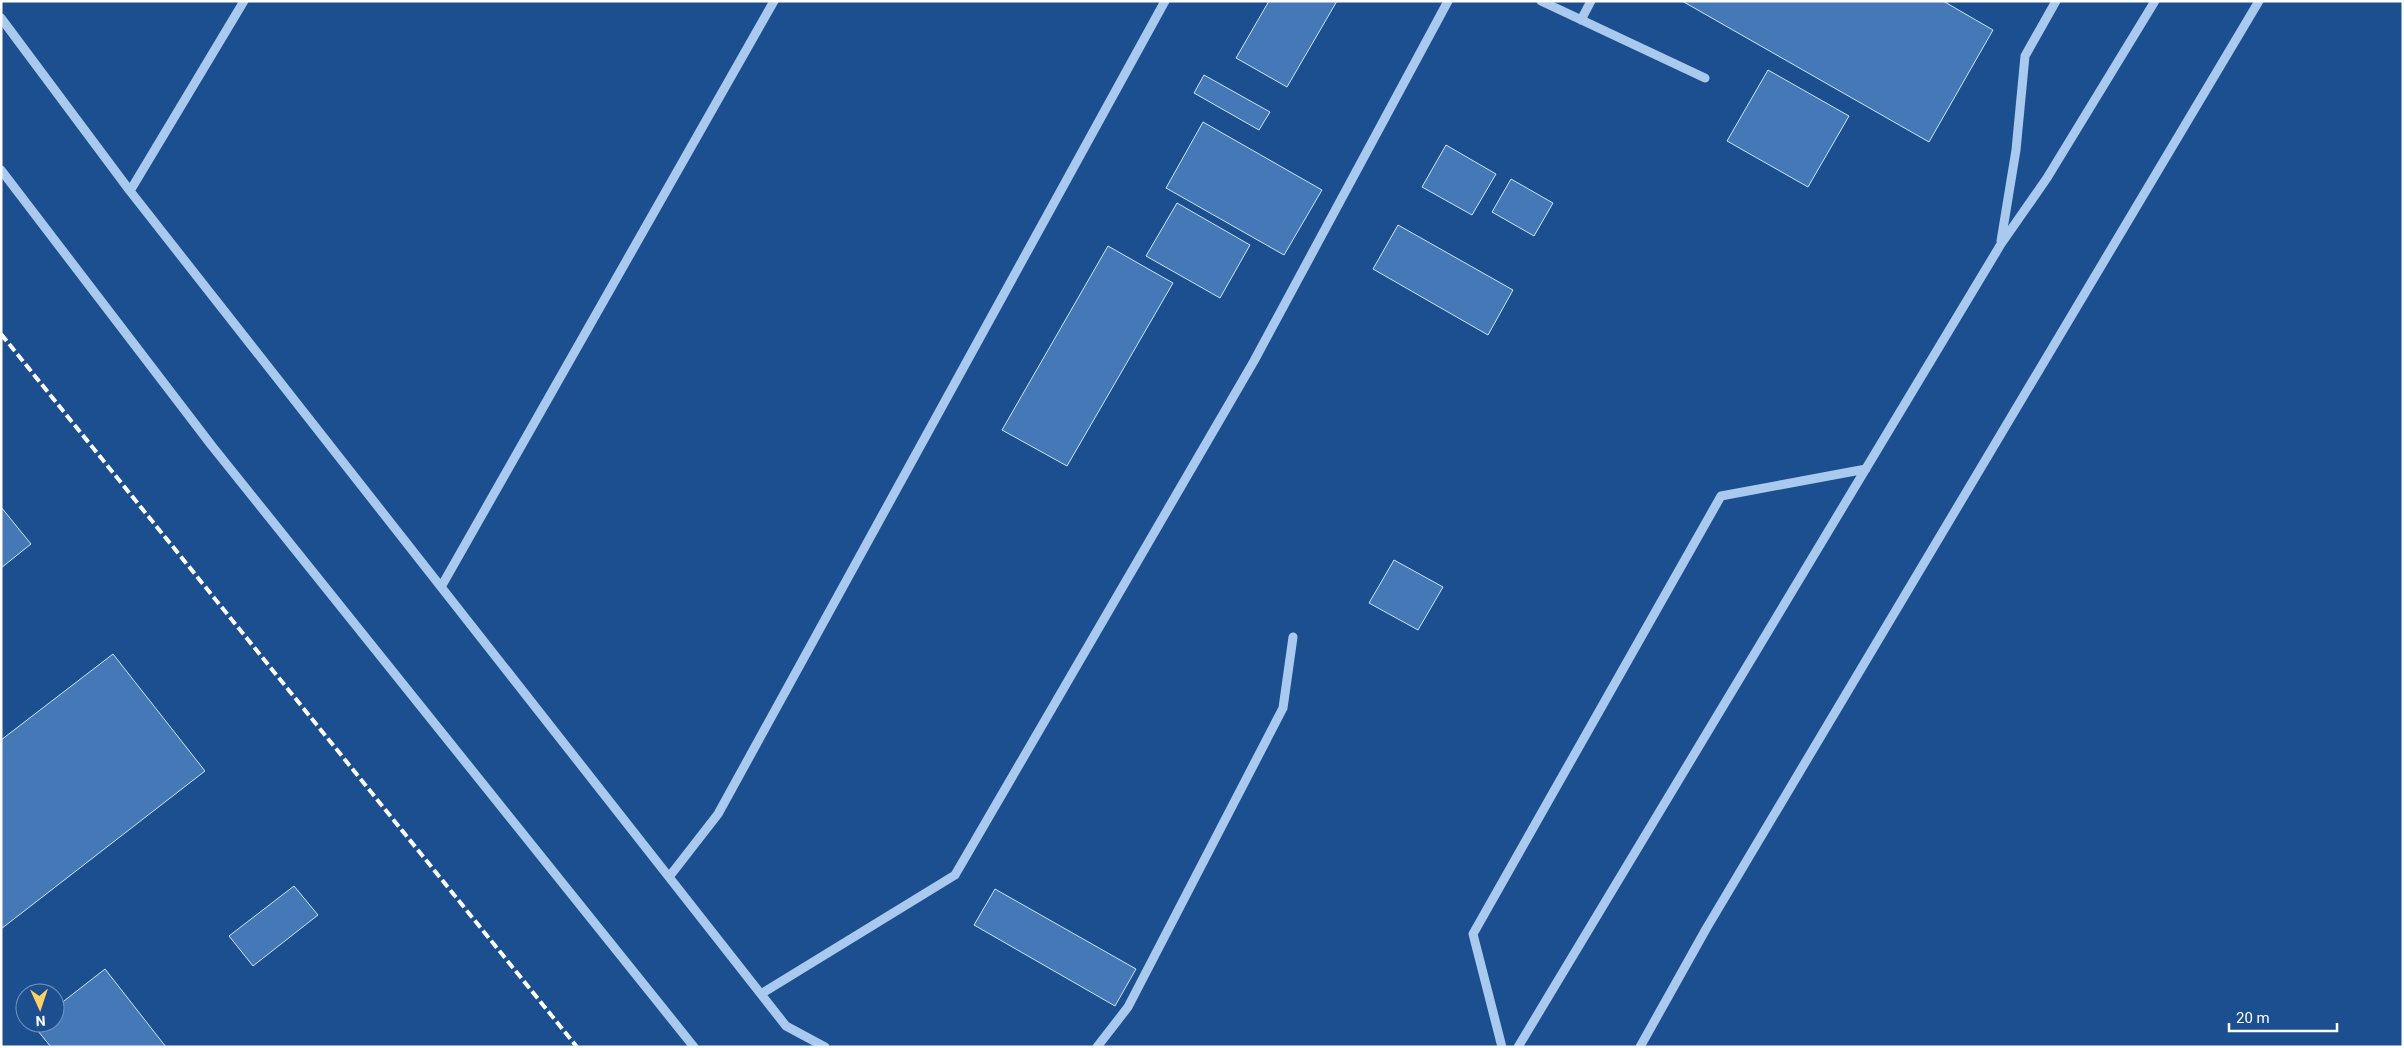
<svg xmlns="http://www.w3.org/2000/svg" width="2404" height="1048" viewBox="0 0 2404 1048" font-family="Roboto,sans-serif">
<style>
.building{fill:#4478b7;stroke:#cfe3fa}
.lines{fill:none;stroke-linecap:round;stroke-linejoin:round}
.minor{stroke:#a9c9ee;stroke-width:9}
.rail{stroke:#fff;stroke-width:4;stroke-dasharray:9 4;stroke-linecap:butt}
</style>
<rect width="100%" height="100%" fill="#1b4f8f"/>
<path class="building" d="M1269 1H1337L1287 87 1236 58Z
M1682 1H1943L1993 30 1929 142Z
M1768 70 1849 116 1808 187 1727 141Z
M1204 75 1270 112 1259 130 1194 93Z
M1203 122 1322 190 1284 255 1166 188Z
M1446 145 1496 174 1472 215 1422 187Z
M1511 179 1553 203 1534 236 1492 212Z
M1177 203 1250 245 1220 298 1146 256Z
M1398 225 1513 290 1488 335 1373 269Z
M1108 246 1173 283 1067 466 1002 430Z
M1 507 31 544 1 568Z
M1394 560 1443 587 1418 630 1369 603Z
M113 654 205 771 1 929V740Z
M294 886 318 915 253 966 229 936Z
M995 889 1136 969 1115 1006 974 925Z
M105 969 166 1047H51L33 1025 55 1023V1008Z"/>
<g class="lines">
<path class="minor" d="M1541 1 1705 78
M1 18 130 191 786 1026 825 1047
M1581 20 1591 1
M1 170 212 446 694 1047
M130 191 244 1
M2001 241 2016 150 2025 56 2056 1
M441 587 774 1
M669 877 718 814 1165 1
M761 994 955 875 1254 361 1448 1
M1097 1047 1128 1007 1283 708 1293 637
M1502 1047 1473 934 1721 496 1866 469
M1518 1047 2001 244 2047 178 2155 1
M1640 1047 1706 929 2259 1"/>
<path class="rail" d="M1 334 577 1047"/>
</g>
<rect width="2404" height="1048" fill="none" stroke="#ffffff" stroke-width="5"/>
<g transform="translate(40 1008) rotate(177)"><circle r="24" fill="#1b4f8f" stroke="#7695bc"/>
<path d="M0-4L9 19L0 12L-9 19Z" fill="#ffd166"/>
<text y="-8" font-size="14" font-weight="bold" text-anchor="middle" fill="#ffffff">N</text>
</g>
<path d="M2229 1023v8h108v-8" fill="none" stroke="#ffffff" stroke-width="2.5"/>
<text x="2236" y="1023" font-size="15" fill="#ffffff" stroke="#1b4f8f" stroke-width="4" paint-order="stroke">20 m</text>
</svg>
